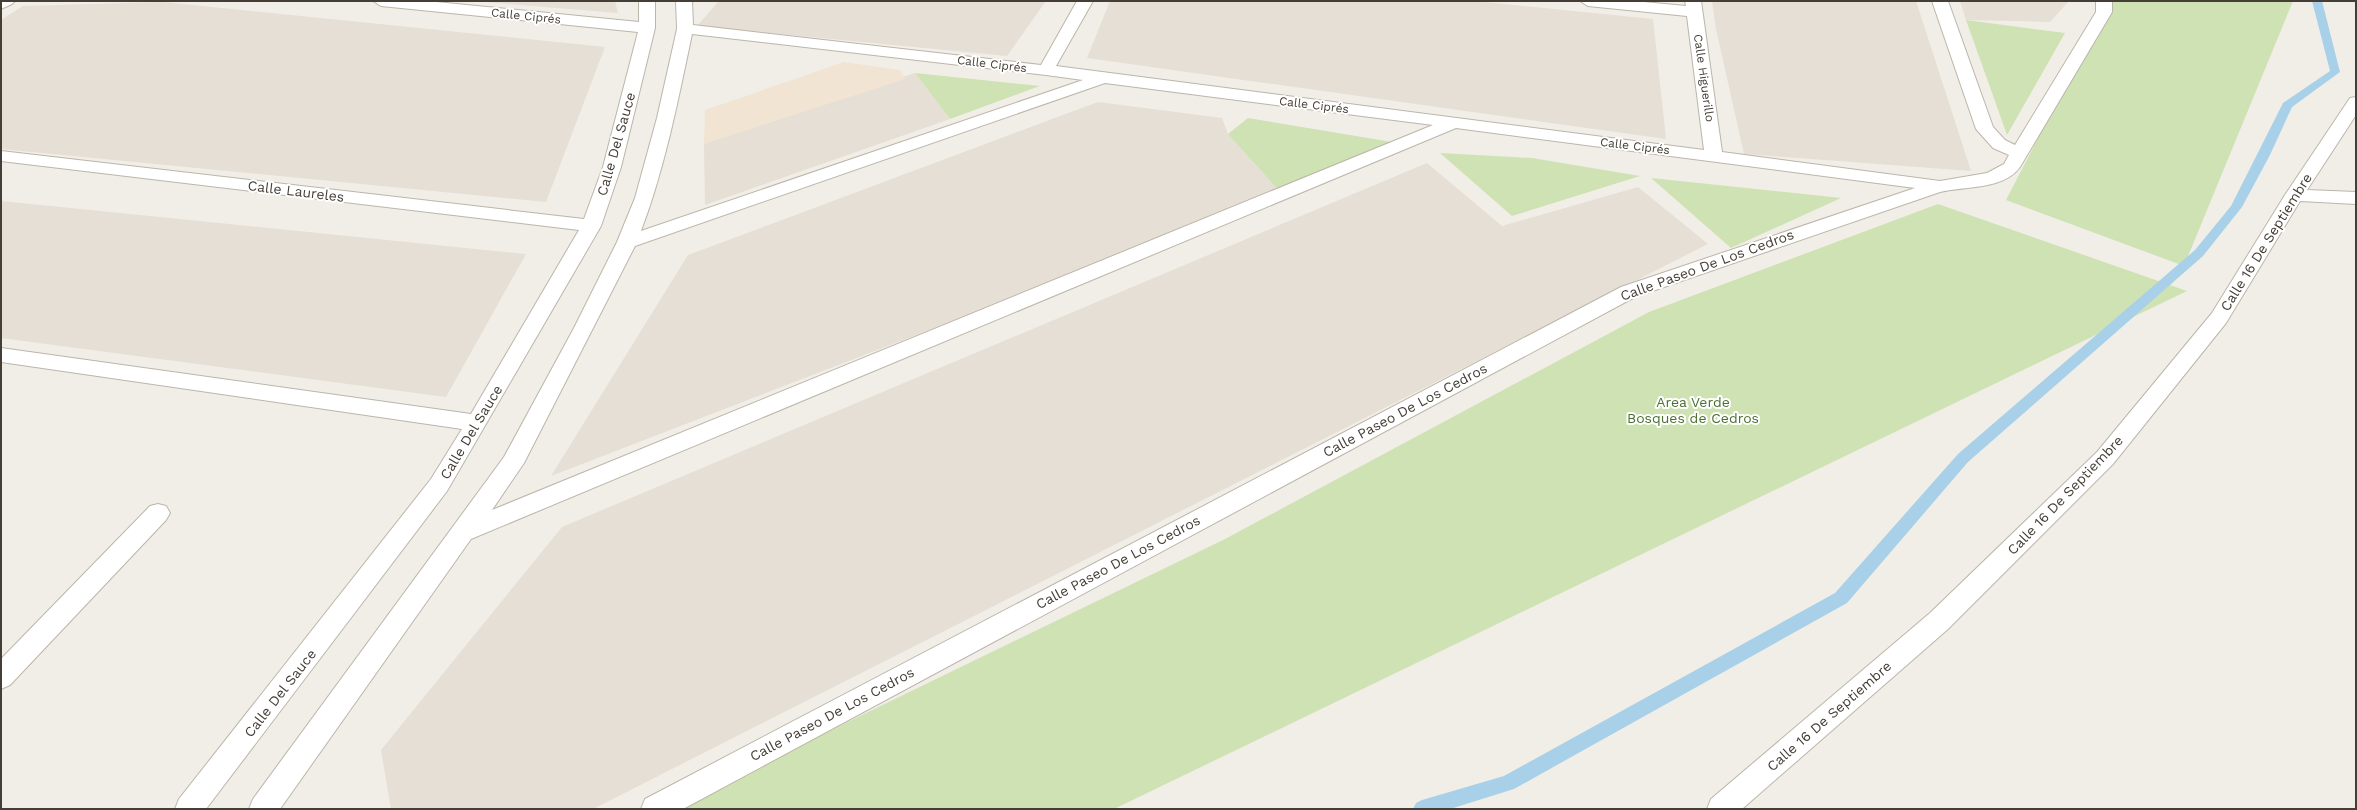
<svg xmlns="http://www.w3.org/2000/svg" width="2357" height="810" viewBox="0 0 2357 810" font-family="'Work Sans',sans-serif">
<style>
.residential{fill:#e5dfd5}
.commercial{fill:#f2e4d3}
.green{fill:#cfe2b3}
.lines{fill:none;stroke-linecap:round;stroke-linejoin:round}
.stream{fill:#a8d1e9;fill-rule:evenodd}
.minor-casing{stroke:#bcb5aa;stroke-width:2}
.minor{fill:#fff;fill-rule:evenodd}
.labels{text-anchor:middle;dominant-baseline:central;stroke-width:4;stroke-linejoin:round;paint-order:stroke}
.far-street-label{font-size:12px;fill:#443e36;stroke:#fff}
.street-label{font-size:14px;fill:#443e36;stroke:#fff}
.park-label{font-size:14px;fill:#4b702f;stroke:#fff}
</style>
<rect width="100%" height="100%" fill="#f1eee7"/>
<path class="residential" d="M473 1H615L618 13Z
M719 1H1046L1007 56 697 26Z
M1110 1H1473L1653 19 1666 139 1087 58Z
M1712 1H1916L1971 171 1744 154 1716 29Z
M1960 1H2069L2050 22 1966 20Z
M163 2 605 47 546 202 1 149V20L23 6Z
M915 73 950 119 705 205 704 144Z
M1098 102 1222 118 1228 134 1282 194 551 476 688 255Z
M1427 163 1502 226 1638 187 1708 244 593 809H391L381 750 562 527Z
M1 201 526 254 446 397 1 338Z"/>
<path class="commercial" d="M844 62 900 70 905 79 704 144 705 110Z"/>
<path class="green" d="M2109 1H2293L2184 266 2006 200Z
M1966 20 2065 33 2007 135Z
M915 73 1040 86 950 119Z
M1248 118 1392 142 1282 194 1228 134Z
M1440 153 1532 158 1640 176 1512 216Z
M1651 178 1841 198 1731 248Z
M1938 204 2187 291 1114 809H668L1225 539 1649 312Z"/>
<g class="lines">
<path class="stream" d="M2312 1H2322L2340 72 2292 107 2270 155 2242 207 2203 256 1968 462 1847 603 1514 789 1450 809H1413L1416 803 1422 800 1504 776 1835 593 1958 454 2195 250 2231 206 2283 103 2330 71Z"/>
<defs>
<path id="minor" d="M1 1H15L12 4 1 9Z
M373 1H426L639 22V1H655V28L621 167 601 226 447 491 206 809H175L179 799 431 479 462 429 1 362V348L471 414 579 230 1 161V151L584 219 603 167 638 32 381 6Z
M676 1H692L693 25 1041 65 1077 1H1093L1056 66 1704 150 1687 16 1588 6 1580 1H1633L1686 6 1685 1H1701L1722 152 1940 181 1987 173 2004 164 2009 155 1993 148 1976 129 1932 1H1948L1993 127 2005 140 2015 145 2096 12V1H2112V12L2020 167C2004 190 1964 186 1940 192L1635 297 683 809H641L645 799 1621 287 1915 188 1456 128 471 539 280 809H249L253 799 504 457 574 328 617 242 635 198 657 118 677 29ZM692 34 1046 75 1083 80 641 231C665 167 678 101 692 34ZM1105 83 1433 125 492 510 524 463 635 246Z
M2356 97V115L2307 190 2356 192V204L2300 201 2226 323 2113 464 1948 629 1742 809H1707L1711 799 1930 613 2097 452 2212 313 2285 195 2350 98Z
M158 504 166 506 170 513 166 520 10 685 1 689V659L150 506Z"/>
</defs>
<use href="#minor" class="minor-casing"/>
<use href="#minor" class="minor"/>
</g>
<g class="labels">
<g class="far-street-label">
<text transform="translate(526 16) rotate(6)">Calle Ciprés</text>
<text transform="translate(992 64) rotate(7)">Calle Ciprés</text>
<text transform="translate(1704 78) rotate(82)">Calle Higuerillo</text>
<text transform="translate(1314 105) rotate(7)">Calle Ciprés</text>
<text transform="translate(1635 146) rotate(7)">Calle Ciprés</text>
</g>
<g class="street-label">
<text transform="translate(616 144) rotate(-74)">Calle Del Sauce</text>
<text transform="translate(296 191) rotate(7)">Calle Laureles</text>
<text transform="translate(2266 242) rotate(-58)">Calle 16 De Septiembre</text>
<text transform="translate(1707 265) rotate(-20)">Calle Paseo De Los Cedros</text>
<text transform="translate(1405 410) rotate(-28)">Calle Paseo De Los Cedros</text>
<text transform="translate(471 432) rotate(-59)">Calle Del Sauce</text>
<text transform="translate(2065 495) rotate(-46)">Calle 16 De Septiembre</text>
<text transform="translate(1118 562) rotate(-28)">Calle Paseo De Los Cedros</text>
<text transform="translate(280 693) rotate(-52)">Calle Del Sauce</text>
<text transform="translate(832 714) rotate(-28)">Calle Paseo De Los Cedros</text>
<text transform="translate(1829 716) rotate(-41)">Calle 16 De Septiembre</text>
</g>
<g class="park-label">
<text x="1693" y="402">Area Verde<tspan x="1693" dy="16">Bosques de Cedros</tspan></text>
</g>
</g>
<rect width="2357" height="810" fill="none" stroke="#443e36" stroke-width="4"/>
</svg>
